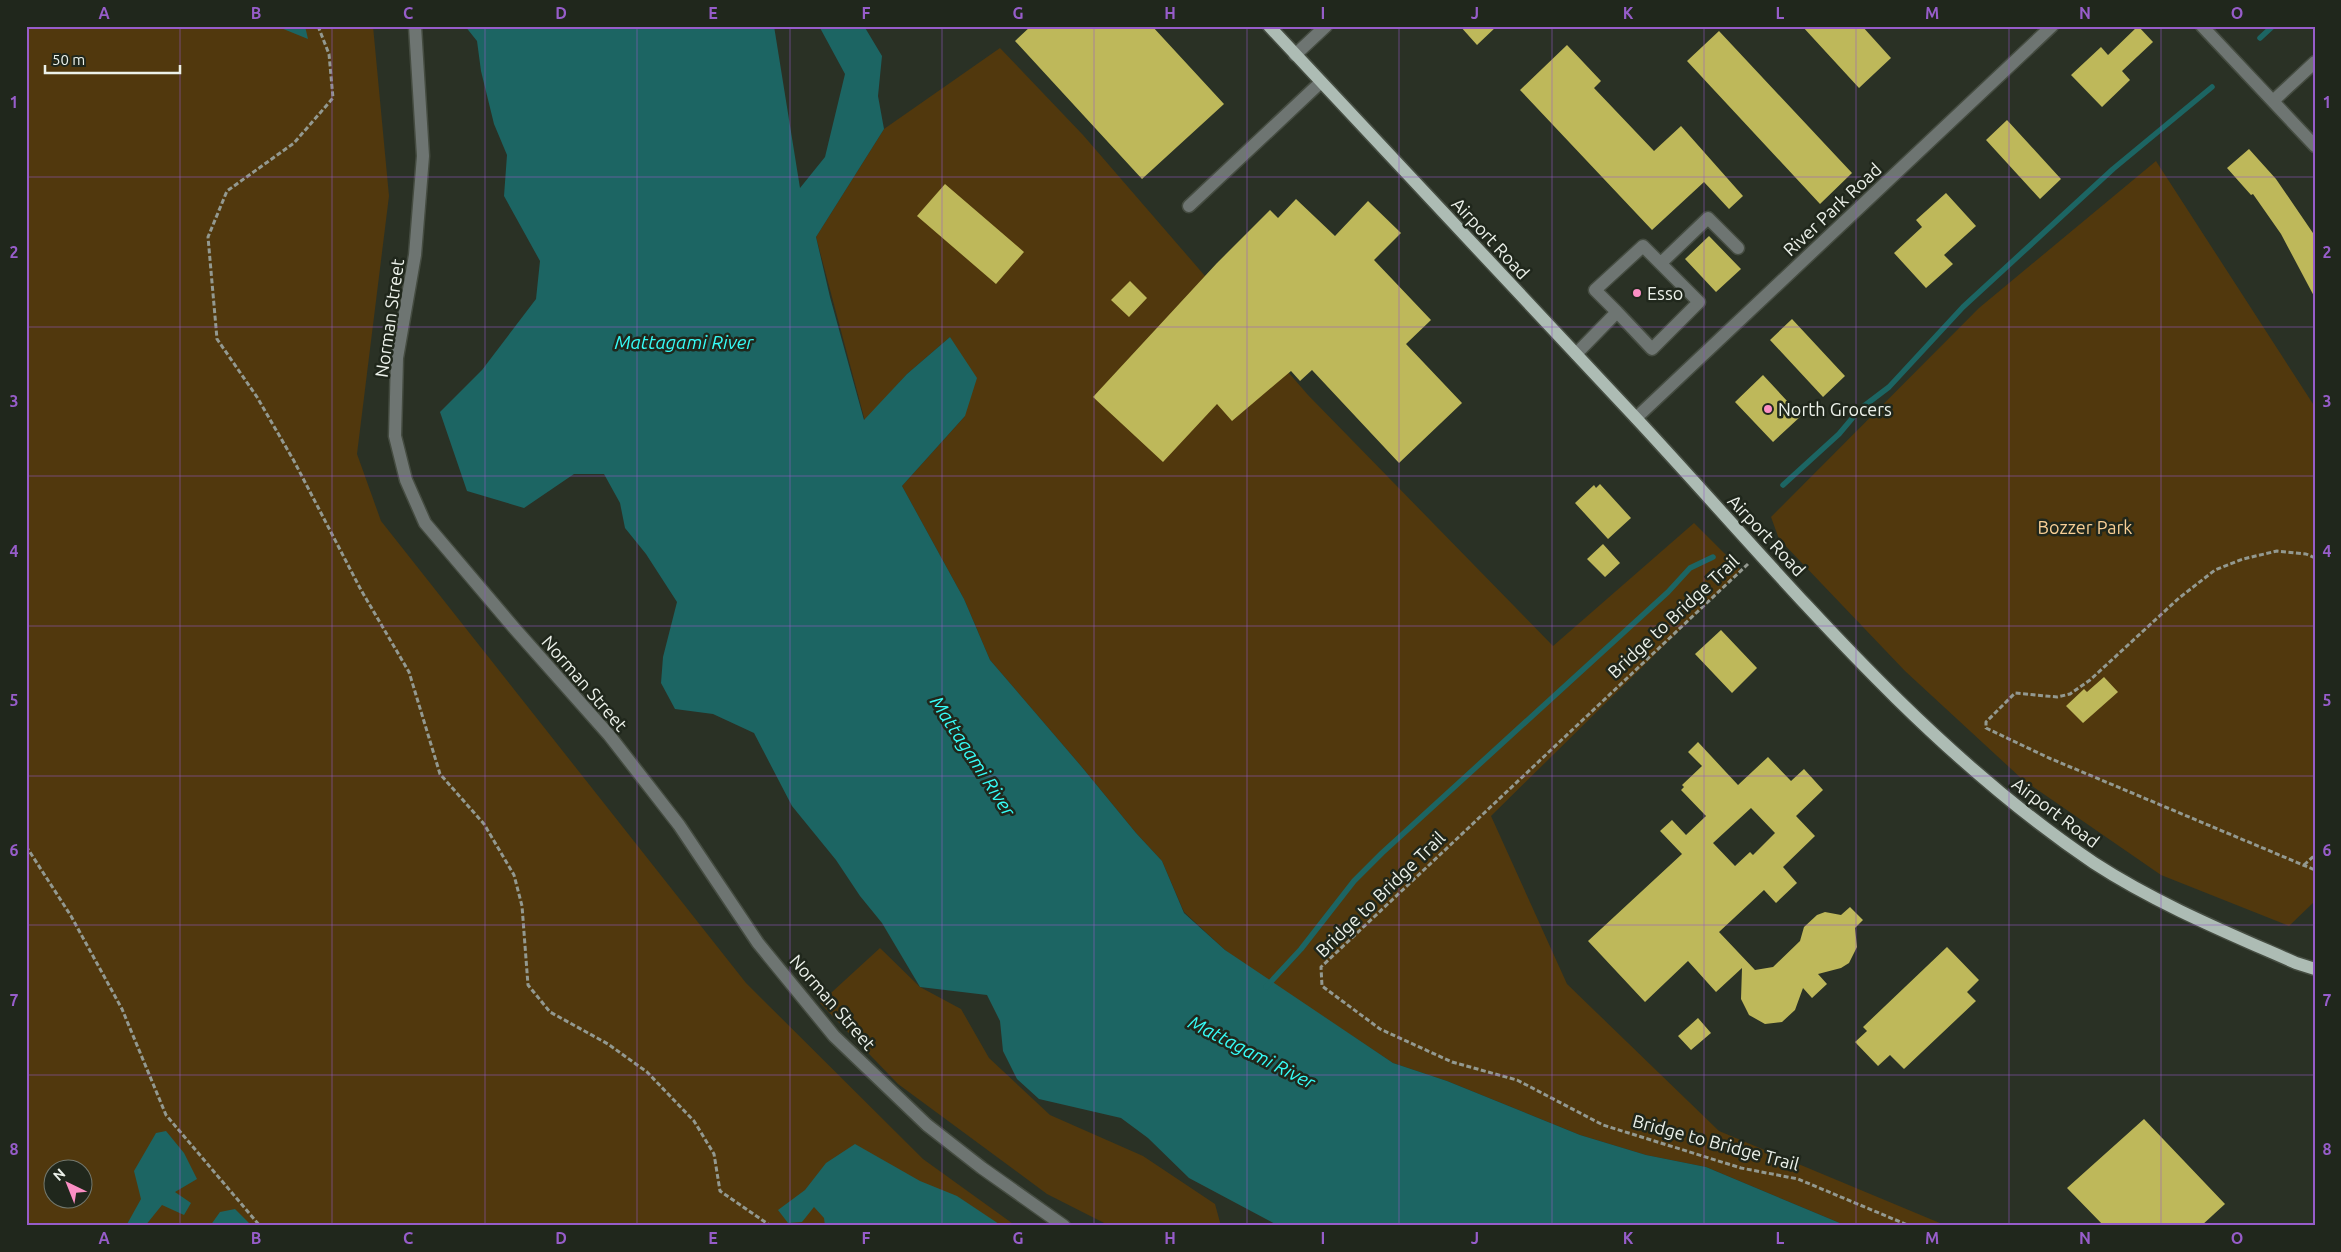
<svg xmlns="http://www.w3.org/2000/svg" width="2341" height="1252" viewBox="0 0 2341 1252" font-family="Ubuntu,sans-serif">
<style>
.green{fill:#51380d;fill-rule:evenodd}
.water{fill:#1c6563}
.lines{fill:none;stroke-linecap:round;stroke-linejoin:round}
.stream{stroke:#1c6563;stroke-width:5.5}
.building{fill:#beb85a;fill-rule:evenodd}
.minor-casing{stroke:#454c41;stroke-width:15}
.major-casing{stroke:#454c41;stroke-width:15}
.path{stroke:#939990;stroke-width:3;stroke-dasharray:5 2.5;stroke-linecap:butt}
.minor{stroke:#6e7572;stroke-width:12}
.major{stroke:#adbcb4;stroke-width:12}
.grid{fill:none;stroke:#975dca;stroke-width:1;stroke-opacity:0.55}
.poi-dot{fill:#fb8fc4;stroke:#20271c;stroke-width:2}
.labels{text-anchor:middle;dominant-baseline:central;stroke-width:5;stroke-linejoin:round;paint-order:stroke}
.street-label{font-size:18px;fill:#ecf1ea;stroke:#20271c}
.poi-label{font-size:18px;fill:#ecf1ea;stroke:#20271c;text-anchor:start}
.park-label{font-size:18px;fill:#f8cf95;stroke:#20271c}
.water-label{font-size:19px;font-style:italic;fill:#36fcf7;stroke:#20271c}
.neatline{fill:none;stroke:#975dca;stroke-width:2}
.grid-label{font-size:16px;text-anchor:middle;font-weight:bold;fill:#975dca}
</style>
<rect width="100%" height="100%" fill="#2a3125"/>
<path class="green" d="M26 26H373L389 196 357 454 381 521 746 983 923 1159 1016 1226H26ZM52 1170H82V1200H52Z
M1000 48 1083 135 1308 395 1553 646 1694 523 1741 570 1491 816 1567 984 1719 1131 1947 1226H1847L1706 1167 1646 1155 1580 1135 1447 1081 1393 1063 1252 970 1225 950 1184 912 1162 861 1136 833 1081 766 990 660 964 599 902 486 965 416 950 337 907 374 865 421 816 237 884 129Z
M2156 161 2315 407V901L2289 926 2161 875 2022 779 1905 671 1779 539 1771 517 1979 308Z
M880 948 920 987 961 1009 989 1058 1050 1115 1143 1156 1215 1204 1221 1226H1110L1047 1194 898 1084 820 1003Z"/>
<path class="water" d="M276 26H305L308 39Z
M465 26H774L800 188 825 157 845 74 819 26H864L882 56 878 96 884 129 816 237 830 297 864 420 907 374 950 337 977 378 965 416 902 486 964 599 990 660 1081 766 1136 833 1162 861 1184 913 1225 950 1393 1063 1447 1081 1580 1135 1646 1155 1706 1167 1847 1226H1279L1189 1178 1148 1138 1121 1118 1039 1099 1017 1079 1003 1051 1000 1021 987 995 920 987 882 923 860 896 836 860 792 806 754 733 713 714 675 709 661 683 663 657 677 602 646 554 625 528 620 503 604 474H574L524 508 467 491 440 412 482 370 536 299 540 261 504 196 507 155 494 124 481 71 477 41Z
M166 1131 184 1153 197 1179 175 1192 191 1203 184 1215 162 1205 145 1226H126L141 1199 134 1171 156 1133Z
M855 1144 920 1181 957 1196 1002 1226H825L824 1218 814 1207 802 1222 788 1223 778 1210 805 1190 826 1163Z
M235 1209 252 1226H210L220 1212Z"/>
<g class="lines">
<path class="stream" d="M2260 38 2273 26
M1783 485 1839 434 1860 409 1889 387 1963 307 2113 169 2212 87
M1266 987 1301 949 1354 881 1382 853 1668 592 1690 568 1713 557"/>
</g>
<path class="building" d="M1031 26H1152L1224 104 1142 179 1015 41Z
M1460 26H1497L1477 45Z
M1802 26H1862L1891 58 1859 88Z
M2138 26 2153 42 2122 71 2130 80 2102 107 2071 75 2101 47 2108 55Z
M1719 31 1852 173 1820 204 1687 61Z
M1567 45 1601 81 1594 88 1654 151 1681 126 1743 196 1729 209 1704 182 1652 230 1520 90Z
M2007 120 2061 179 2040 199 1986 140Z
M2249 149 2276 179 2315 236V298L2281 234 2253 194 2251 195 2227 168Z
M945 184 1024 252 996 284 917 216Z
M1946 193 1976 226 1944 255 1953 264 1926 288 1894 253 1922 227 1916 220Z
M1296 199 1335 236 1368 201 1401 233 1374 260 1431 320 1406 344 1462 403 1399 463 1312 370 1300 381 1291 371 1232 421 1217 404 1163 462 1093 397 1217 263 1270 210 1278 218Z
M1709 236 1741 269 1716 292 1685 259Z
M1130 281 1147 298 1129 317 1111 300Z
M1792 319 1845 376 1823 397 1770 340Z
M1763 375 1801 416 1773 442 1735 402Z
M1600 484 1631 518 1608 539 1575 503 1594 485 1596 488Z
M1603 544 1620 563 1605 577 1587 559Z
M1721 630 1757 668 1732 693 1695 654Z
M2104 677 2118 692 2083 723 2066 706 2084 689 2087 692Z
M1698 742 1738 785 1768 757 1791 781 1804 769 1823 790 1796 816 1815 836 1783 867 1797 883 1776 903 1764 890 1719 932 1755 970 1773 967 1800 941 1804 927 1817 915 1825 912 1841 915 1850 907 1863 920 1855 928 1857 947 1849 963 1841 968 1818 974 1827 984 1812 998 1803 988 1795 1010 1782 1022 1765 1024 1749 1015 1741 999 1742 968 1716 992 1688 961 1645 1002 1588 941 1682 854 1660 831 1672 820 1686 835 1706 816 1681 790 1684 787 1682 785 1702 766 1688 752ZM1751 808 1775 833 1753 855 1750 852 1735 866 1713 843Z
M1947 947 1979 980 1967 992 1976 1001 1904 1069 1890 1055 1878 1066 1855 1042 1867 1031 1863 1027Z
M1698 1018 1711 1033 1691 1050 1678 1036Z
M2144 1119 2225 1204 2201 1226H2104L2067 1188Z"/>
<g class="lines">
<defs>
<path id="minor" d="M415 26 423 156 415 255 397 358 395 436 406 480 425 523 515 629 609 735 679 825 758 943 834 1036 927 1125 982 1168 1064 1226
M2202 26 2315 146
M1295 55 1326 26
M2273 101 2315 62
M1189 206 1321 82
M1661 263 1708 218 1738 248
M1576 354 1617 312 1652 349 1699 302 1643 246 1595 290 1617 312
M1636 418 2052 26"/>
<path id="major" d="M1269 26C1390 157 1514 286 1635 417 1780 573 1916 743 2094 863 2157 904 2228 933 2296 963L2315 969"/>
</defs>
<use href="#minor" class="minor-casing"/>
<use href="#major" class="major-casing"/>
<path class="path" d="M318 26 329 54 333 98 294 143 227 191 208 237 217 339 257 397 294 461 361 590 409 672 440 774 484 824 514 875 522 906 528 985 550 1012 608 1044 647 1072 694 1121 714 1154 720 1191 771 1226
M2315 558 2306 554 2277 551 2243 559 2215 570 2179 598 2090 680 2070 694 2057 697 2015 693 1986 722V728L2049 758 2315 870
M1748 564 1321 967 1322 986 1380 1029 1452 1062 1517 1080 1603 1125 1741 1168 1798 1179 1910 1226
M26 846 71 916 122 1009 166 1115 260 1226
M2304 865 2315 855"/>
<use href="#minor" class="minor"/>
<use href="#major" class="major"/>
</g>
<path class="grid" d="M180 26V1226M332 26V1226M485 26V1226M637 26V1226M790 26V1226M942 26V1226M1094 26V1226M1247 26V1226M1399 26V1226M1552 26V1226M1704 26V1226M1856 26V1226M2009 26V1226M2161 26V1226M26 177H2315M26 327H2315M26 476H2315M26 626H2315M26 776H2315M26 925H2315M26 1075H2315"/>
<g class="poi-dot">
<circle cx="1637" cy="293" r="5"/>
<circle cx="1768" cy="409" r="5"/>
</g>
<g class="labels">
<g class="street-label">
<text transform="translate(1832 209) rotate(-43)">River Park Road</text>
<text transform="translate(1491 238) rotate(47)">Airport Road</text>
<text transform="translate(389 318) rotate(-82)">Norman Street</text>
<text transform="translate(1767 535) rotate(47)">Airport Road</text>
<text transform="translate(1673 616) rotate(-43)">Bridge to Bridge Trail</text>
<text transform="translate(585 683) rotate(49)">Norman Street</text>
<text transform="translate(2056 812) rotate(37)">Airport Road</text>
<text transform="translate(1380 894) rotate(-44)">Bridge to Bridge Trail</text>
<text transform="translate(833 1002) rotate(49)">Norman Street</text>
<text transform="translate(1716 1142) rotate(15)">Bridge to Bridge Trail</text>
</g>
<g class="poi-label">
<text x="1647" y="293">Esso</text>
<text x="1778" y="409">North Grocers</text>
</g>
<g class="park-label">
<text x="2085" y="527">Bozzer Park</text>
</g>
<g class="water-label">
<text x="684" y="342">Mattagami River</text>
<text transform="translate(973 756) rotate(57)">Mattagami River</text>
<text transform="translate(1252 1052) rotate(27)">Mattagami River</text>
</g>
</g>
<rect width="2341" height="1252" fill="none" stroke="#20271c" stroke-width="55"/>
<g transform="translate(68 1184) rotate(317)"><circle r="24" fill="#20271c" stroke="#72786e"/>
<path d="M0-4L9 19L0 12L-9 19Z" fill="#fb8fc4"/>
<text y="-8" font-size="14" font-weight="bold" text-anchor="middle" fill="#ecf1ea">N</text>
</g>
<path d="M45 65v8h135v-8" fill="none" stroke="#ecf1ea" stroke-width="2.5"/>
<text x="52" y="65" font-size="15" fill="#ecf1ea" stroke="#20271c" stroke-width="4" paint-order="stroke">50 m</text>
<rect x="28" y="28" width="2286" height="1196" class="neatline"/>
<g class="grid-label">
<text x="104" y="19">A</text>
<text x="256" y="19">B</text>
<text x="408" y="19">C</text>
<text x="561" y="19">D</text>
<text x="713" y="19">E</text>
<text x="866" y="19">F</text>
<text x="1018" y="19">G</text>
<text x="1170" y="19">H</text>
<text x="1323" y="19">I</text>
<text x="1475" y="19">J</text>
<text x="1628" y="19">K</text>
<text x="1780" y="19">L</text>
<text x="1932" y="19">M</text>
<text x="2085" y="19">N</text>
<text x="2237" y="19">O</text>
<text x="14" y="108">1</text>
<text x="2327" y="108">1</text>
<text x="14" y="258">2</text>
<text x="2327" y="258">2</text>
<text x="14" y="407">3</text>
<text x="2327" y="407">3</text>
<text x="14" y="557">4</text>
<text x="2327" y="557">4</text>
<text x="14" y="706">5</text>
<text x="2327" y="706">5</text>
<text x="14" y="856">6</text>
<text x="2327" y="856">6</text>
<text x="14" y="1006">7</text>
<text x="2327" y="1006">7</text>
<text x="14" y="1155">8</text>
<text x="2327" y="1155">8</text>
<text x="104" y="1244">A</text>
<text x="256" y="1244">B</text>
<text x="408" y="1244">C</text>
<text x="561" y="1244">D</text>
<text x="713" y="1244">E</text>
<text x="866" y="1244">F</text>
<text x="1018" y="1244">G</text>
<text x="1170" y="1244">H</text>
<text x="1323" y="1244">I</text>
<text x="1475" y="1244">J</text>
<text x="1628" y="1244">K</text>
<text x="1780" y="1244">L</text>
<text x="1932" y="1244">M</text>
<text x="2085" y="1244">N</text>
<text x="2237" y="1244">O</text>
</g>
</svg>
